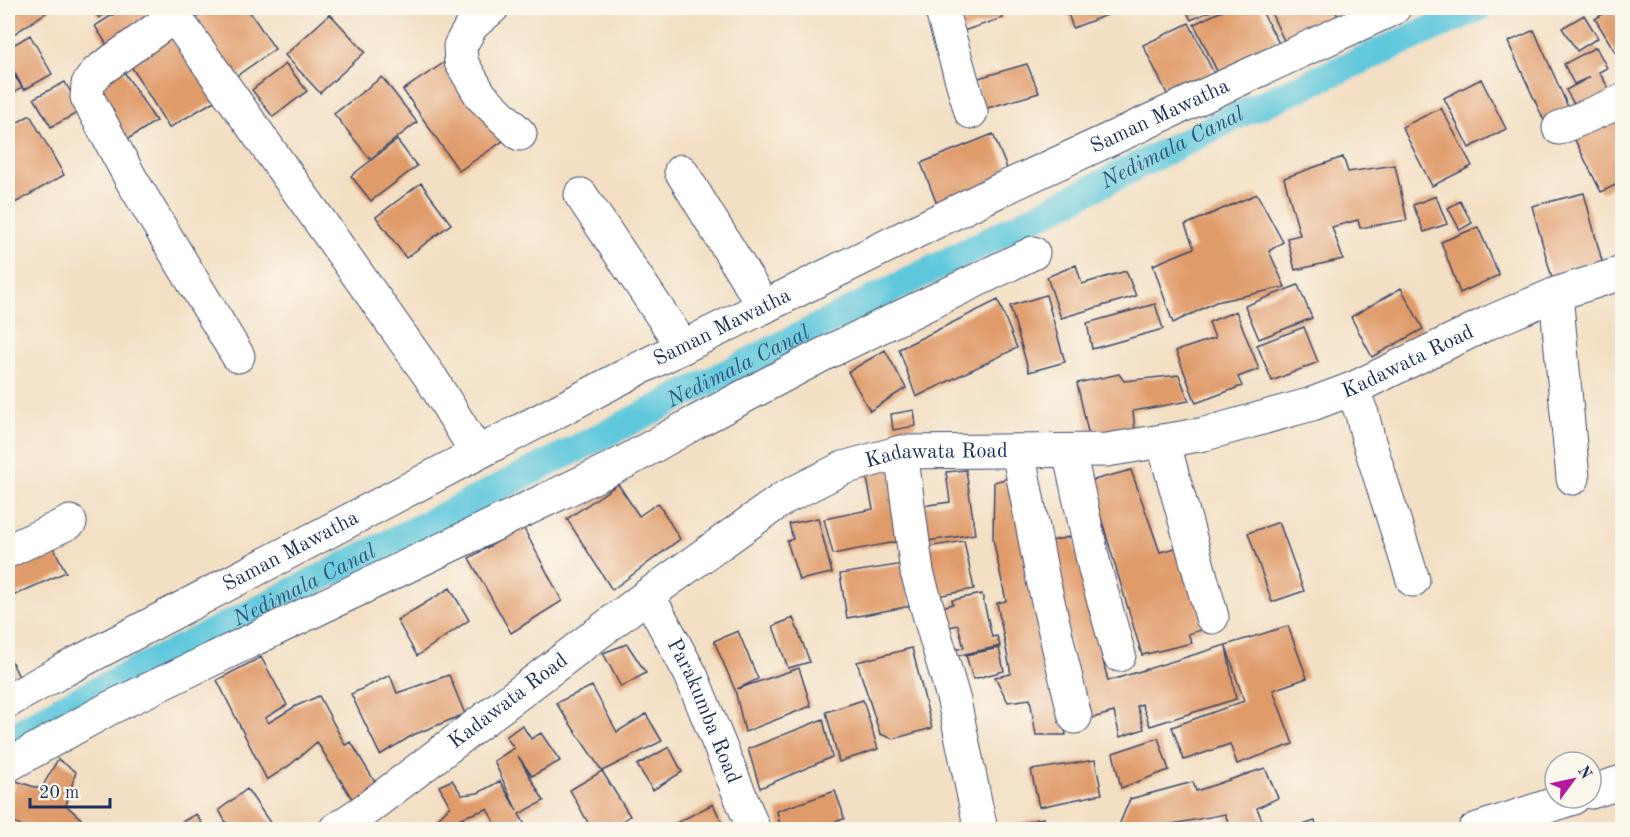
<svg xmlns="http://www.w3.org/2000/svg" width="1630" height="837" viewBox="0 0 1630 837" font-family="'Old Standard TT',serif">
<style>
.lines{fill:none;stroke-linecap:round;stroke-linejoin:round}
.canal{stroke:#5fc7dc;stroke-width:28}
.building{fill:#e09b6b}
.minor-casing{stroke:#3b496d;stroke-width:35}
.minor{stroke:#fff;stroke-width:33}
.labels{text-anchor:middle;dominant-baseline:central;stroke-width:5;stroke-linejoin:round;paint-order:stroke}
.street-label{font-size:21px;fill:#1b2f5e;stroke:#fbf7ec}
.water-label{font-size:22px;font-style:italic;fill:#2c557e;stroke:#fbf7ec}
</style>
<rect width="100%" height="100%" fill="#fbf7ec"/>
<filter id="ink" filterUnits="userSpaceOnUse"><feTurbulence type="fractalNoise" baseFrequency=".0167" numOctaves="2"/><feDisplacementMap in="SourceGraphic" scale="12" xChannelSelector="R" yChannelSelector="G"/><feConvolveMatrix kernelMatrix="1 2 1 2 8 2 1 2 1" color-interpolation-filters="sRGB"/></filter>
<filter id="wash" filterUnits="userSpaceOnUse"><feTurbulence type="fractalNoise" baseFrequency=".008" numOctaves="4" result="noise"/><feDisplacementMap in="SourceGraphic" scale="24" xChannelSelector="R" yChannelSelector="G"/><feGaussianBlur stdDeviation="1.35" result="paint"/><feColorMatrix in="noise" values="0 0 0 0 0 0 0 0 0 0 0 0 0 0 0 0 0 1.4 0 .05"/><feComposite in="paint" operator="in"/></filter>
<g filter="url(#wash)">
<rect width="100%" height="100%" fill="#f3dfc3"/>
<g class="lines">
<path class="canal" id="s1" d="M8 739 58 710 1236 116 1478 8"/>
</g>
<g id="blocks">
<path class="building" d="M8 8H53L14 34 8 25Z
M92 8H114L99 18Z
M123 8H147L154 19 109 48 95 26Z
M211 8H247L275 49 235 77 195 18Z
M958 8H999L1003 18 963 31Z
M1066 8H1125L1073 28Z
M1185 8H1217L1191 20Z
M1228 8H1260L1282 49 1221 79 1194 24Z
M1269 8H1334L1341 23 1287 47Z
M1612 8 1622 24V63L1595 19Z
M330 14 365 52 320 93 285 55Z
M1584 15 1598 38 1577 51 1562 28Z
M1189 23 1218 82 1172 104 1143 45Z
M171 25 216 100 169 128 123 53Z
M1534 30 1572 116 1547 127 1508 42Z
M30 35 52 74 24 90 8 60V48Z
M1596 47 1607 68 1599 72 1611 92 1578 111 1566 90 1590 77 1574 84 1564 64Z
M448 60 503 141 459 171 403 90Z
M117 61 156 121 119 145 80 84Z
M286 64 307 91 273 117 252 90Z
M1027 64 1039 93 984 109 975 79Z
M8 66 22 87 8 97Z
M382 77 417 122 370 159 334 114Z
M1481 79 1506 129 1469 148 1444 98Z
M65 82 81 111 51 127 34 98Z
M1441 108 1472 166 1432 186 1402 127Z
M1622 113V182L1601 192 1573 136Z
M30 115 64 175 8 207V128Z
M993 134 1011 178 938 207 921 163Z
M397 140 417 166 371 201 351 176Z
M1343 157 1348 172 1395 165 1407 220 1360 228 1358 220 1332 227 1343 259 1295 270 1287 238 1300 235 1284 178Z
M421 183 451 224 406 258 376 217Z
M1584 193 1603 265 1552 278 1532 206Z
M1257 194 1283 242 1269 251 1285 287 1216 302 1173 323 1153 265 1194 248 1185 225Z
M1436 196 1447 224 1424 232 1413 205Z
M1460 201 1472 223 1460 230 1448 208Z
M1478 227 1499 275 1460 293 1441 242Z
M1076 265 1082 284 1126 271 1136 296 1061 318 1047 277Z
M1298 285 1312 318 1259 339 1245 306Z
M1401 288 1423 329 1372 357 1351 317Z
M1046 295 1065 362 1029 372 1010 306Z
M998 300 1017 348 916 397 899 349Z
M1155 304 1163 329 1092 349 1087 323Z
M1236 311 1259 369 1238 377 1242 386 1196 403 1176 351 1215 338 1209 322Z
M1304 327 1318 362 1272 381 1257 345Z
M885 350 906 388 870 411 848 372Z
M1119 374 1124 381 1179 375 1189 401 1133 411 1135 430 1090 441 1077 383Z
M914 410 916 426 893 430 891 414Z
M890 463 901 541 833 554 824 519 873 509 865 469Z
M966 470 975 534 921 542 914 507 950 502 946 472Z
M1131 470 1160 552 1183 546 1204 629 1188 634 1192 643 1142 655 1090 481Z
M1012 477 1059 695 1066 735H1036L1030 699 1008 702 995 677 1011 674 997 603 1006 601 993 539 994 482Z
M618 484 639 516 658 503 680 539 612 590 567 519Z
M818 518 832 573 799 580 787 541 793 539 789 524Z
M1279 522 1304 591 1272 602 1248 533Z
M523 527 562 601 511 633 469 558Z
M1073 536 1108 681 1288 626 1307 678 1273 690 1293 744 1237 764 1230 744 1184 760 1172 727 1244 701 1226 646 1236 699 1150 726 1142 704 1137 706 1144 729 1120 737 1114 712 1092 718 1077 672 1047 542Z
M964 541 974 589 933 597 921 548Z
M53 547 66 572 8 598V567Z
M903 564 911 606 847 618 840 574Z
M450 588 469 620 417 656 397 620Z
M982 594 992 637 997 636 1000 646 956 656 948 635 957 649 964 648 958 625 941 629 934 609 953 604 952 600Z
M793 618 810 662 788 668 773 626Z
M738 631 758 679 737 689 799 668 811 706 745 732 735 690 714 641Z
M627 644 646 673 621 687 603 653Z
M912 648 932 728 893 739 880 734 857 662Z
M999 648 1004 671 973 679 966 655Z
M8 654 19 677 8 682Z
M261 657 287 705 265 718 268 723 296 706 319 696 345 745 351 742 381 792 357 807 317 742 290 765 267 780 217 680Z
M390 675 397 693 449 675 465 714 413 735 380 755 351 694Z
M592 686 617 732 646 714 662 741 602 771 556 703Z
M863 700 878 749 839 762 826 712Z
M823 719 832 757 760 788 748 749Z
M522 725 531 739 541 733 560 761 532 776 518 756 544 801 519 814 528 830H499L487 809 460 818 468 828 467 830H426L450 806 439 786 452 780 462 795 478 793 500 781 517 811 494 761 514 748 506 737Z
M1158 738 1169 770 1121 788 1113 753Z
M669 747 682 772 653 790 637 765Z
M58 759 76 772 66 805 81 819 75 830H26L8 818V802L16 781 41 789Z
M1095 760 1102 794 1039 807 1031 770Z
M1265 768 1278 798 1257 808 1266 830H1231L1225 814 1141 830H1117L1130 799 1193 782 1196 791Z
M602 771 630 816 622 821 627 830H592L570 790Z
M247 789 275 830H230L219 810Z
M835 791 842 810 844 819 805 830H781L777 811Z
M713 804 723 825 714 830H663Z
M196 814 206 830H168Z
M1043 818 1046 830H1014L1013 825Z
M1315 821 1318 830H1291V829Z"/>
</g>
</g>
<g filter="url(#ink)">
<use href="#blocks" fill-opacity="0" stroke="#3b496d" stroke-width="1.5"/>
<g class="lines">
<defs>
<g id="minor">
<path d="M166 8 185 31 431 378 477 453"/>
<path d="M492 8 472 25 460 46 461 62 481 96 520 134"/>
<path d="M941 8 971 112"/>
<path d="M173 17 97 72 88 84 87 97 131 179 238 356"/>
<path d="M1559 128 1622 101"/>
<path d="M681 171 764 307"/>
<path d="M581 195 683 347"/>
<path d="M1556 294 1573 478"/>
<path d="M1352 389 1362 414 1369 442 1413 580"/>
<path d="M1163 441 1212 617"/>
<path d="M1018 451 1043 580 1075 717"/>
<path d="M1069 451 1095 569 1119 655"/>
<path d="M901 452 917 572 954 701 981 830"/>
<path d="M8 551 70 522"/>
<path id="s2" d="M648 595 691 675 754 830"/>
<path id="s3" d="M8 701 62 671 638 369 1000 190 1394 8"/>
<path d="M8 765 110 708 625 462 696 422 822 355 1033 253"/>
<path d="M1591 792 1622 782"/>
<path id="s4" d="M335 830 365 810 648 595 784 498 843 468 901 452 1107 450 1205 434 1312 404 1352 389 1488 323 1556 294 1622 273"/>
<path d="M1475 830 1573 798"/>
</g>
</defs>
<use href="#minor" class="minor-casing"/>
<use href="#minor" class="minor"/>
</g>
</g>
<g class="labels">
<g class="street-label">
<text stroke="none"><textPath href="#s3" startOffset="1292">Saman Mawatha</textPath></text>
<text stroke="none"><textPath href="#s3" startOffset="806">Saman Mawatha</textPath></text>
<text stroke="none"><textPath href="#s4" startOffset="1206">Kadawata Road</textPath></text>
<text stroke="none"><textPath href="#s4" startOffset="720">Kadawata Road</textPath></text>
<text stroke="none"><textPath href="#s3" startOffset="320">Saman Mawatha</textPath></text>
<text stroke="none"><textPath href="#s4" startOffset="216">Kadawata Road</textPath></text>
<text stroke="none"><textPath href="#s2" startOffset="129">Parakumba Road</textPath></text>
</g>
<g class="water-label">
<text stroke="none"><textPath href="#s1" startOffset="1306">Nedimala Canal</textPath></text>
<text stroke="none"><textPath href="#s1" startOffset="820">Nedimala Canal</textPath></text>
<text stroke="none"><textPath href="#s1" startOffset="334">Nedimala Canal</textPath></text>
</g>
</g>
<rect width="1630" height="837" fill="none" stroke="#fbf7ec" stroke-width="30"/>
<g transform="translate(1573 780) rotate(57)"><circle r="28" fill="#fbf7ec" stroke="#a1a7b3" stroke-width="1.5"/>
<path d="M0-4.5L10 22L0 15L-10 22Z" fill="#b5179e"/>
<text y="-9" font-size="16" font-weight="bold" text-anchor="middle" fill="#1b2f5e">N</text>
</g>
<path d="M30 798v9h80v-9" fill="none" stroke="#1b2f5e" stroke-width="3"/>
<text x="39" y="798" font-size="18" fill="#1b2f5e" stroke="#fbf7ec" stroke-width="4.5" paint-order="stroke">20 m</text>
</svg>
